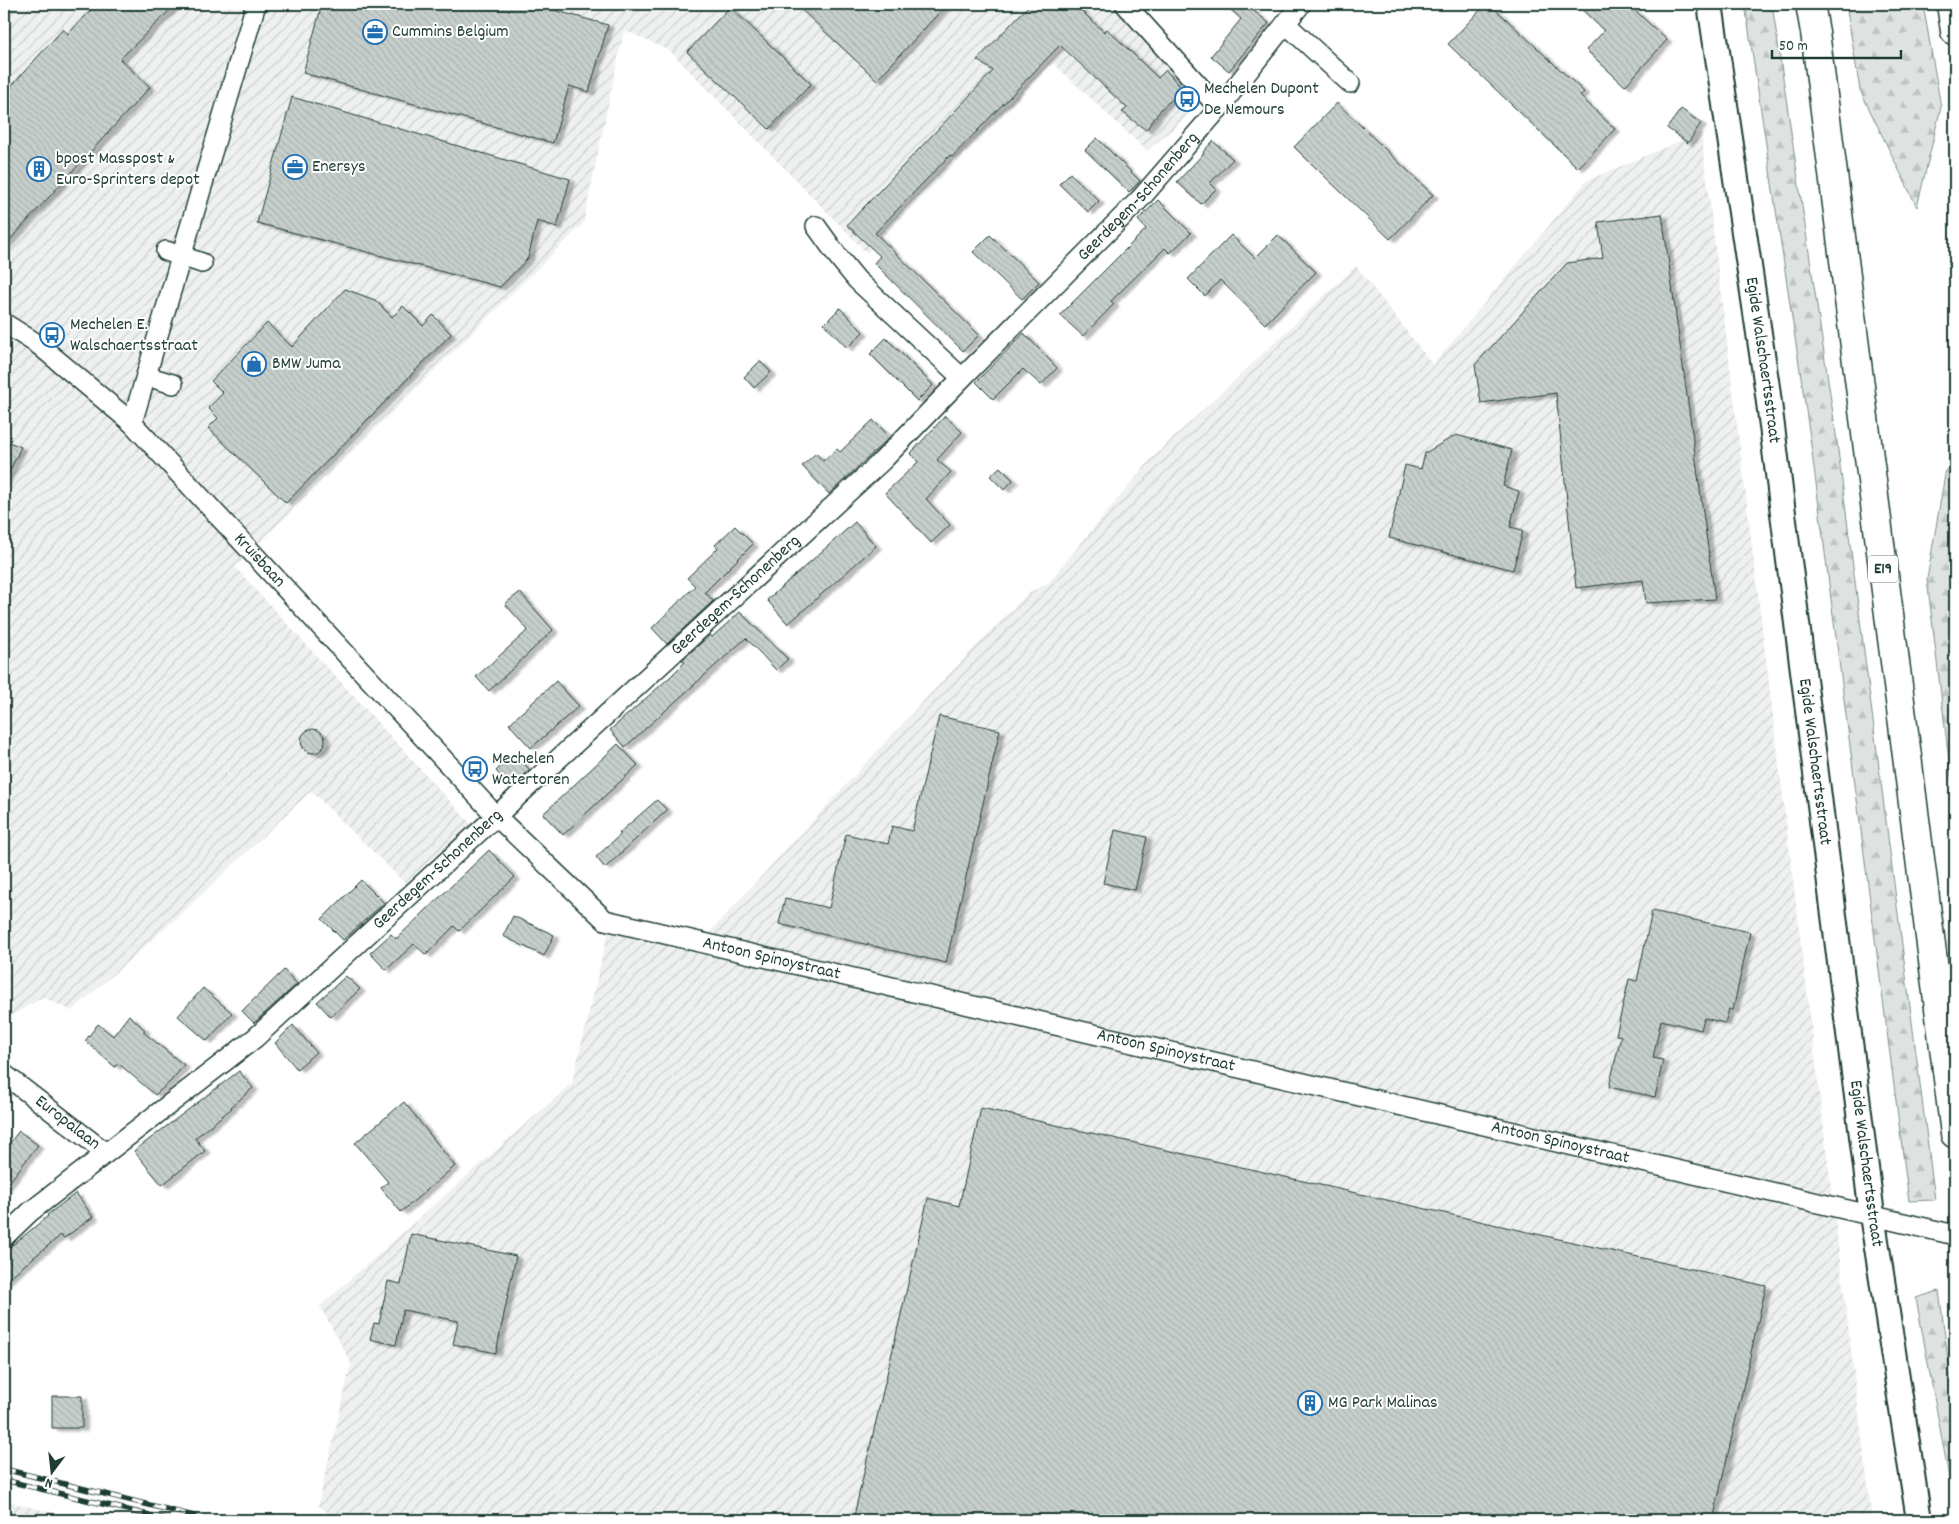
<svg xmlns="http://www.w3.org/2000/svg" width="1959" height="1524" viewBox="0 0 1959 1524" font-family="Dekko,sans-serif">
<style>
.industrial{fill:url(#industrial-furrows)}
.forest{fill:url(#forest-firs);stroke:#7e908b}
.building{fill:url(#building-back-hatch);stroke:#1f3d34;filter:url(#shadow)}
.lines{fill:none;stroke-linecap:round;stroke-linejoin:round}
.minor-casing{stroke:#1f3d34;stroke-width:22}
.major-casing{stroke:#1f3d34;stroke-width:28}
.highway-casing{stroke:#1f3d34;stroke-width:31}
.minor{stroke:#fff;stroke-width:19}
.major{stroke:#fff;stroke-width:24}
.highway{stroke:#fff;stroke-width:28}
.rail-casing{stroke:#1f3d34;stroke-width:5.5}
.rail{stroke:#fff;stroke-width:4;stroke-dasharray:11;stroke-linecap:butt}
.labels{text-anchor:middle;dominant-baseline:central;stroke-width:4;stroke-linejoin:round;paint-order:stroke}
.shield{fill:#fff;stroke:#627771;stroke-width:1}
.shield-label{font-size:16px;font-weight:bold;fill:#1f3d34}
.poi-label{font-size:18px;fill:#1f3d34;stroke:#fff;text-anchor:start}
.street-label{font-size:18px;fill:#1f3d34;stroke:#fff}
</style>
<defs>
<pattern id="industrial-furrows" width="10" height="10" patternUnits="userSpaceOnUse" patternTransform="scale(1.25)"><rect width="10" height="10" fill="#eef1f0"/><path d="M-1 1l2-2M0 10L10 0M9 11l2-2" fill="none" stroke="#ccd0ce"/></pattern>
<pattern id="forest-firs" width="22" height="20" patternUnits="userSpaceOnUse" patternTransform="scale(1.25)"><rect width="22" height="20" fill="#dee3e2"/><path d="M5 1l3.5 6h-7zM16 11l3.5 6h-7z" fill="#bec4c2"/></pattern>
<pattern id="building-back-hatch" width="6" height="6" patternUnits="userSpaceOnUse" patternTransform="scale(1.25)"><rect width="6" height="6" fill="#c7cfcc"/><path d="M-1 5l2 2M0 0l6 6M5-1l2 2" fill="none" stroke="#aab3b0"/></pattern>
<filter id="shadow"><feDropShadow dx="5.5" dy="3" stdDeviation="1" flood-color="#0004"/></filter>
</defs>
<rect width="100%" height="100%" fill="#fff"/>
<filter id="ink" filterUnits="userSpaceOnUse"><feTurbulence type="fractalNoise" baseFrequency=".02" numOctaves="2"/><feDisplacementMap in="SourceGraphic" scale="10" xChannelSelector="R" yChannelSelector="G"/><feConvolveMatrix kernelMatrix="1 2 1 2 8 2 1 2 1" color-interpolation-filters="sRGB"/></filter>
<g filter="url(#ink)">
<path class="industrial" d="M13 4H1130L1215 92 1147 151 1053 63 867 253 670 51 624 30 583 224 235 567 471 824 405 883 311 791 181 914 72 1011 43 997 4 1020V14Z
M1701 132 1872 1520H337L318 1505 351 1363 320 1306 572 1083 608 933 694 949 930 694 1027 594 1048 583 1152 458 1356 266 1433 365 1586 181Z
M4 1501 85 1520H4Z"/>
<path class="forest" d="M1745 4H1772L1835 427 1935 1200 1909 1201 1810 437Z
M1846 4H1923L1941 107 1917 207 1860 90Z
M1946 469 1955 483V810L1927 579Z
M1939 1291 1955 1412V1510L1916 1298Z"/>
<path class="building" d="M97 4H176L120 59 150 87 4 246V94L63 29 68 34Z
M322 4H532L608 25 589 92 569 86 553 143 303 73Z
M795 4H947L877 80Z
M1030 4H1074L1104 32 1107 29 1158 78 1166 70 1183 90 1162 108 1146 130 1122 112 1127 108 1060 45 952 157 950 155 875 233 979 335 963 351 874 263 880 256 847 225 993 71 977 60Z
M1224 4H1245L1269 23 1229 71 1211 56 1241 19Z
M1486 4H1490L1584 92 1580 96 1615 129 1578 168 1448 44Z
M1576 4H1628L1667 40 1625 86 1586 50 1604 31Z
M730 7 811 84 769 129 687 52Z
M292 97 570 179 557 227 537 221 528 258 500 287 257 223Z
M1337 103 1433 195 1390 239 1294 147Z
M1681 109 1701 123 1688 143 1667 128Z
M1097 138 1140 181 1129 192 1085 150Z
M1213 141 1233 159 1210 183 1216 189 1201 204 1177 182 1204 153 1203 152Z
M1070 173 1099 201 1088 212 1059 184Z
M1158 200 1191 233 1170 253 1165 248 1111 301 1114 304 1083 336 1060 315 1146 229 1138 220Z
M1662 214 1715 599 1646 603 1643 580 1576 588 1556 393 1481 403 1475 365 1567 263 1603 258 1598 222Z
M990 235 1039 282 1022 299 973 252Z
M1231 235 1255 258 1278 235 1316 272 1265 324 1220 280 1205 296 1188 279Z
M345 289 375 300 392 317 403 306 423 326 433 315 451 334 286 503 208 428 218 418 208 408 223 393 211 381 267 323 292 347Z
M840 308 863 332 847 348 824 324Z
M1024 333 1057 368 1041 385 1023 369 993 399 976 382Z
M886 338 933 385 917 401 870 354Z
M760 361 771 372 754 388 744 377Z
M945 416 962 432 937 460 951 472 926 499 950 525 931 543 885 493 918 462 910 454Z
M873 420 890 437 829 494 802 466 816 453 823 461 837 449 840 452Z
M1456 435 1512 450 1503 486 1519 491 1510 527 1523 530 1513 570 1389 538 1405 465 1421 469 1425 453Z
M4 440 21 447 4 483Z
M1000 467 1013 480 1004 490 990 476Z
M855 522 876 546 788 624 767 600Z
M735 526 753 544 705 592 713 601 667 644 652 628 695 586 687 578 718 548 715 545Z
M520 592 553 630 489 691 476 677 528 630 505 604Z
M740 612 788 659 776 670 746 638 625 747 610 730 670 677 685 662 682 660 710 635 712 637Z
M556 681 579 706 531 748 509 724Z
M939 716 1000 730 946 963 779 924 785 898 829 908 846 834 888 844 892 826 912 831Z
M301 741a12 12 0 1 1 24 0a12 12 0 1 1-24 0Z
M618 744 638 765 563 835 543 814Z
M514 753 530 770 511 787 496 771Z
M657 800 667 810 605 868 596 857 621 834 619 833Z
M1115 830 1147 837 1135 890 1103 883Z
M489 850 515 877 459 931 454 926 426 955 414 944 386 970 370 953 391 934 396 939Z
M361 880 384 903 343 940 322 919Z
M1652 911 1750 932 1733 1010 1729 1009 1725 1023 1704 1018 1701 1030 1661 1020 1653 1058 1663 1060 1655 1097 1609 1087 1621 1036 1616 1035 1629 979 1637 981Z
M513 916 554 935 544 956 503 936Z
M284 970 297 984 254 1023 242 1011Z
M346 976 360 989 331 1017 317 1002Z
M203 988 232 1013 207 1041 178 1016Z
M129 1015 145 1030 143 1032 184 1065 171 1081 155 1095 118 1063 115 1067 85 1041 98 1024 113 1036Z
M293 1025 316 1052 297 1069 275 1043Z
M239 1071 253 1088 231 1107 232 1108 195 1138 205 1151 162 1185 134 1151Z
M404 1102 455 1166 401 1212 381 1188 388 1182 355 1143Z
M981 1108 1766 1286 1713 1520H853L928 1198 959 1206Z
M19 1131 38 1145 4 1189V1150Z
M76 1193 93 1217 64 1238 61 1235 4 1282V1252L48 1216 47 1215Z
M411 1234 516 1256 496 1353 453 1344 458 1321 403 1310 396 1345 370 1339 374 1323 379 1324 388 1281 401 1284Z
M52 1396H82V1428H52Z"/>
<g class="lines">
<defs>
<g id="minor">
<path d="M1125 4 1219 108"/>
<path d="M1286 24 1350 83"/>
<path d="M816 226 839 258 857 280 962 378"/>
<path d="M166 251 202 263"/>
<path id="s1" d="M4 323 39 345 132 423 497 817 605 920 1955 1235"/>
<path d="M146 376 173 384"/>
<path d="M132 423 256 4"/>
<path id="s2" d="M4 1074 106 1153"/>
<path id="s3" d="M4 1237 30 1212 255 1038 882 461 962 378 1141 198 1219 108 1301 4"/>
</g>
<g id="major">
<path id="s4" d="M1710 4 1767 387 1872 1215 1919 1520"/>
</g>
<path id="highway" d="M1810 4 1815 32 1955 1134
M1951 4 1955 31"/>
</defs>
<use href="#minor" class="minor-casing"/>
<use href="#major" class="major-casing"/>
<use href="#highway" class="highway-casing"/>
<use href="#minor" class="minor"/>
<use href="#major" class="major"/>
<use href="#highway" class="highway"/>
<defs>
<path id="rail" d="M4 1469 210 1520
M4 1480 169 1520"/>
</defs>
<use href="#rail" class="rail-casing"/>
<use href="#rail" class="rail"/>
</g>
</g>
<defs>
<symbol id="office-ring" viewBox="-11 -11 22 22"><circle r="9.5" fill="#fff" stroke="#1f6fb2" stroke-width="1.5"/><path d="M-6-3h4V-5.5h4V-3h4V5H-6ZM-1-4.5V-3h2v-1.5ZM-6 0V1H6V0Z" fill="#1f6fb2"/></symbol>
<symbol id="bus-ring" viewBox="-11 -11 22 22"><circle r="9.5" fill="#fff" stroke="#1f6fb2" stroke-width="1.5"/><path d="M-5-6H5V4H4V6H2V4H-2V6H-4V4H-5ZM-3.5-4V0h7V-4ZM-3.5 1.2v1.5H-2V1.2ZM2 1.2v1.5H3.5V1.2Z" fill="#1f6fb2"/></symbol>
<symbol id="building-ring" viewBox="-11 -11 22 22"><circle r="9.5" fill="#fff" stroke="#1f6fb2" stroke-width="1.5"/><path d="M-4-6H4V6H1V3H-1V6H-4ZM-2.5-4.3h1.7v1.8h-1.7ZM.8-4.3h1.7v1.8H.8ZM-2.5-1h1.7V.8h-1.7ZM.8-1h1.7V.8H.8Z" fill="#1f6fb2"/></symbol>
<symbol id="shop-ring" viewBox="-11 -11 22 22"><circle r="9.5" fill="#fff" stroke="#1f6fb2" stroke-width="1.5"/><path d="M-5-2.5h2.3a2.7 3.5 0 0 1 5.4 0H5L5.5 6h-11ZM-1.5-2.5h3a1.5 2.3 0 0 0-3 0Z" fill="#1f6fb2"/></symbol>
</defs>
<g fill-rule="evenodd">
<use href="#office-ring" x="361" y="18" width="28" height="28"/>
<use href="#bus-ring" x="1173" y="85" width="28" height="28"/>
<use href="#office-ring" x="281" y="153" width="28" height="28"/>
<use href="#building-ring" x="25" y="155" width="28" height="28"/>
<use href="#bus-ring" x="38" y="321" width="28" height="28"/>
<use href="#shop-ring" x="240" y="350" width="28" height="28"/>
<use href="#bus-ring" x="461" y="755" width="28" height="28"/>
<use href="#building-ring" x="1296" y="1389" width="28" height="28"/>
</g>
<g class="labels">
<rect class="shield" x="1868" y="555.5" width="30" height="27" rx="4"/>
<g class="shield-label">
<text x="1883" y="569">E19</text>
</g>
<g class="poi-label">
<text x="392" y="32">Cummins Belgium</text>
<text x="1204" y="89">Mechelen Dupont<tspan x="1204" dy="21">De Nemours</tspan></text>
<text x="56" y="159">bpost Masspost &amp;<tspan x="56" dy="21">Euro-Sprinters depot</tspan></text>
<text x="312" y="167">Enersys</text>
<text x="70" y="325">Mechelen E.<tspan x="70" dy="21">Walschaertsstraat</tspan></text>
<text x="272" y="364">BMW Juma</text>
<text x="492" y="759">Mechelen<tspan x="492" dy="21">Watertoren</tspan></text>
<text x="1328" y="1403">MG Park Malinas</text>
</g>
<g class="street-label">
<text stroke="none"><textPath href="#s3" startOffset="1541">Geerdegem-Schonenberg</textPath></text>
<text stroke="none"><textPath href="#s4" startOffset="360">Egide Walschaertsstraat</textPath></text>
<text stroke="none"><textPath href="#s1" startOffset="350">Kruisbaan</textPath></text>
<text stroke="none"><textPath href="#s3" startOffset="974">Geerdegem-Schonenberg</textPath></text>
<text stroke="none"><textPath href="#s4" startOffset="765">Egide Walschaertsstraat</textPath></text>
<text stroke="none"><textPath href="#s3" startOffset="569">Geerdegem-Schonenberg</textPath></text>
<text stroke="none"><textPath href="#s1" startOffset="1020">Antoon Spinoystraat</textPath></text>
<text stroke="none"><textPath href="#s1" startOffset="1425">Antoon Spinoystraat</textPath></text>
<text stroke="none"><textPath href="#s2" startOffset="80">Europalaan</textPath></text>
<text stroke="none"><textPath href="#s1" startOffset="1830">Antoon Spinoystraat</textPath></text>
<text stroke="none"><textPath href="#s4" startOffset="1170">Egide Walschaertsstraat</textPath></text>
</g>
</g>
<rect width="1959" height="1524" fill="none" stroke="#fff" stroke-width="20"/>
<rect x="10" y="10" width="1939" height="1504" fill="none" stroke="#1f3d34" stroke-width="2" filter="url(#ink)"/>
<g transform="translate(52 1472) rotate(195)" stroke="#ffffff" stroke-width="4" paint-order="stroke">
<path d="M0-4L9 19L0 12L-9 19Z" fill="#1f3d34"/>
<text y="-8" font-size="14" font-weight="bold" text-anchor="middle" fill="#1f3d34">N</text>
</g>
<path d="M1772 50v8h129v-8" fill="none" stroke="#1f3d34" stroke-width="2.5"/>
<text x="1779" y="50" font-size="15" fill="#1f3d34" stroke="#ffffff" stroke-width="4" paint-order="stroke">50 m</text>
</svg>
